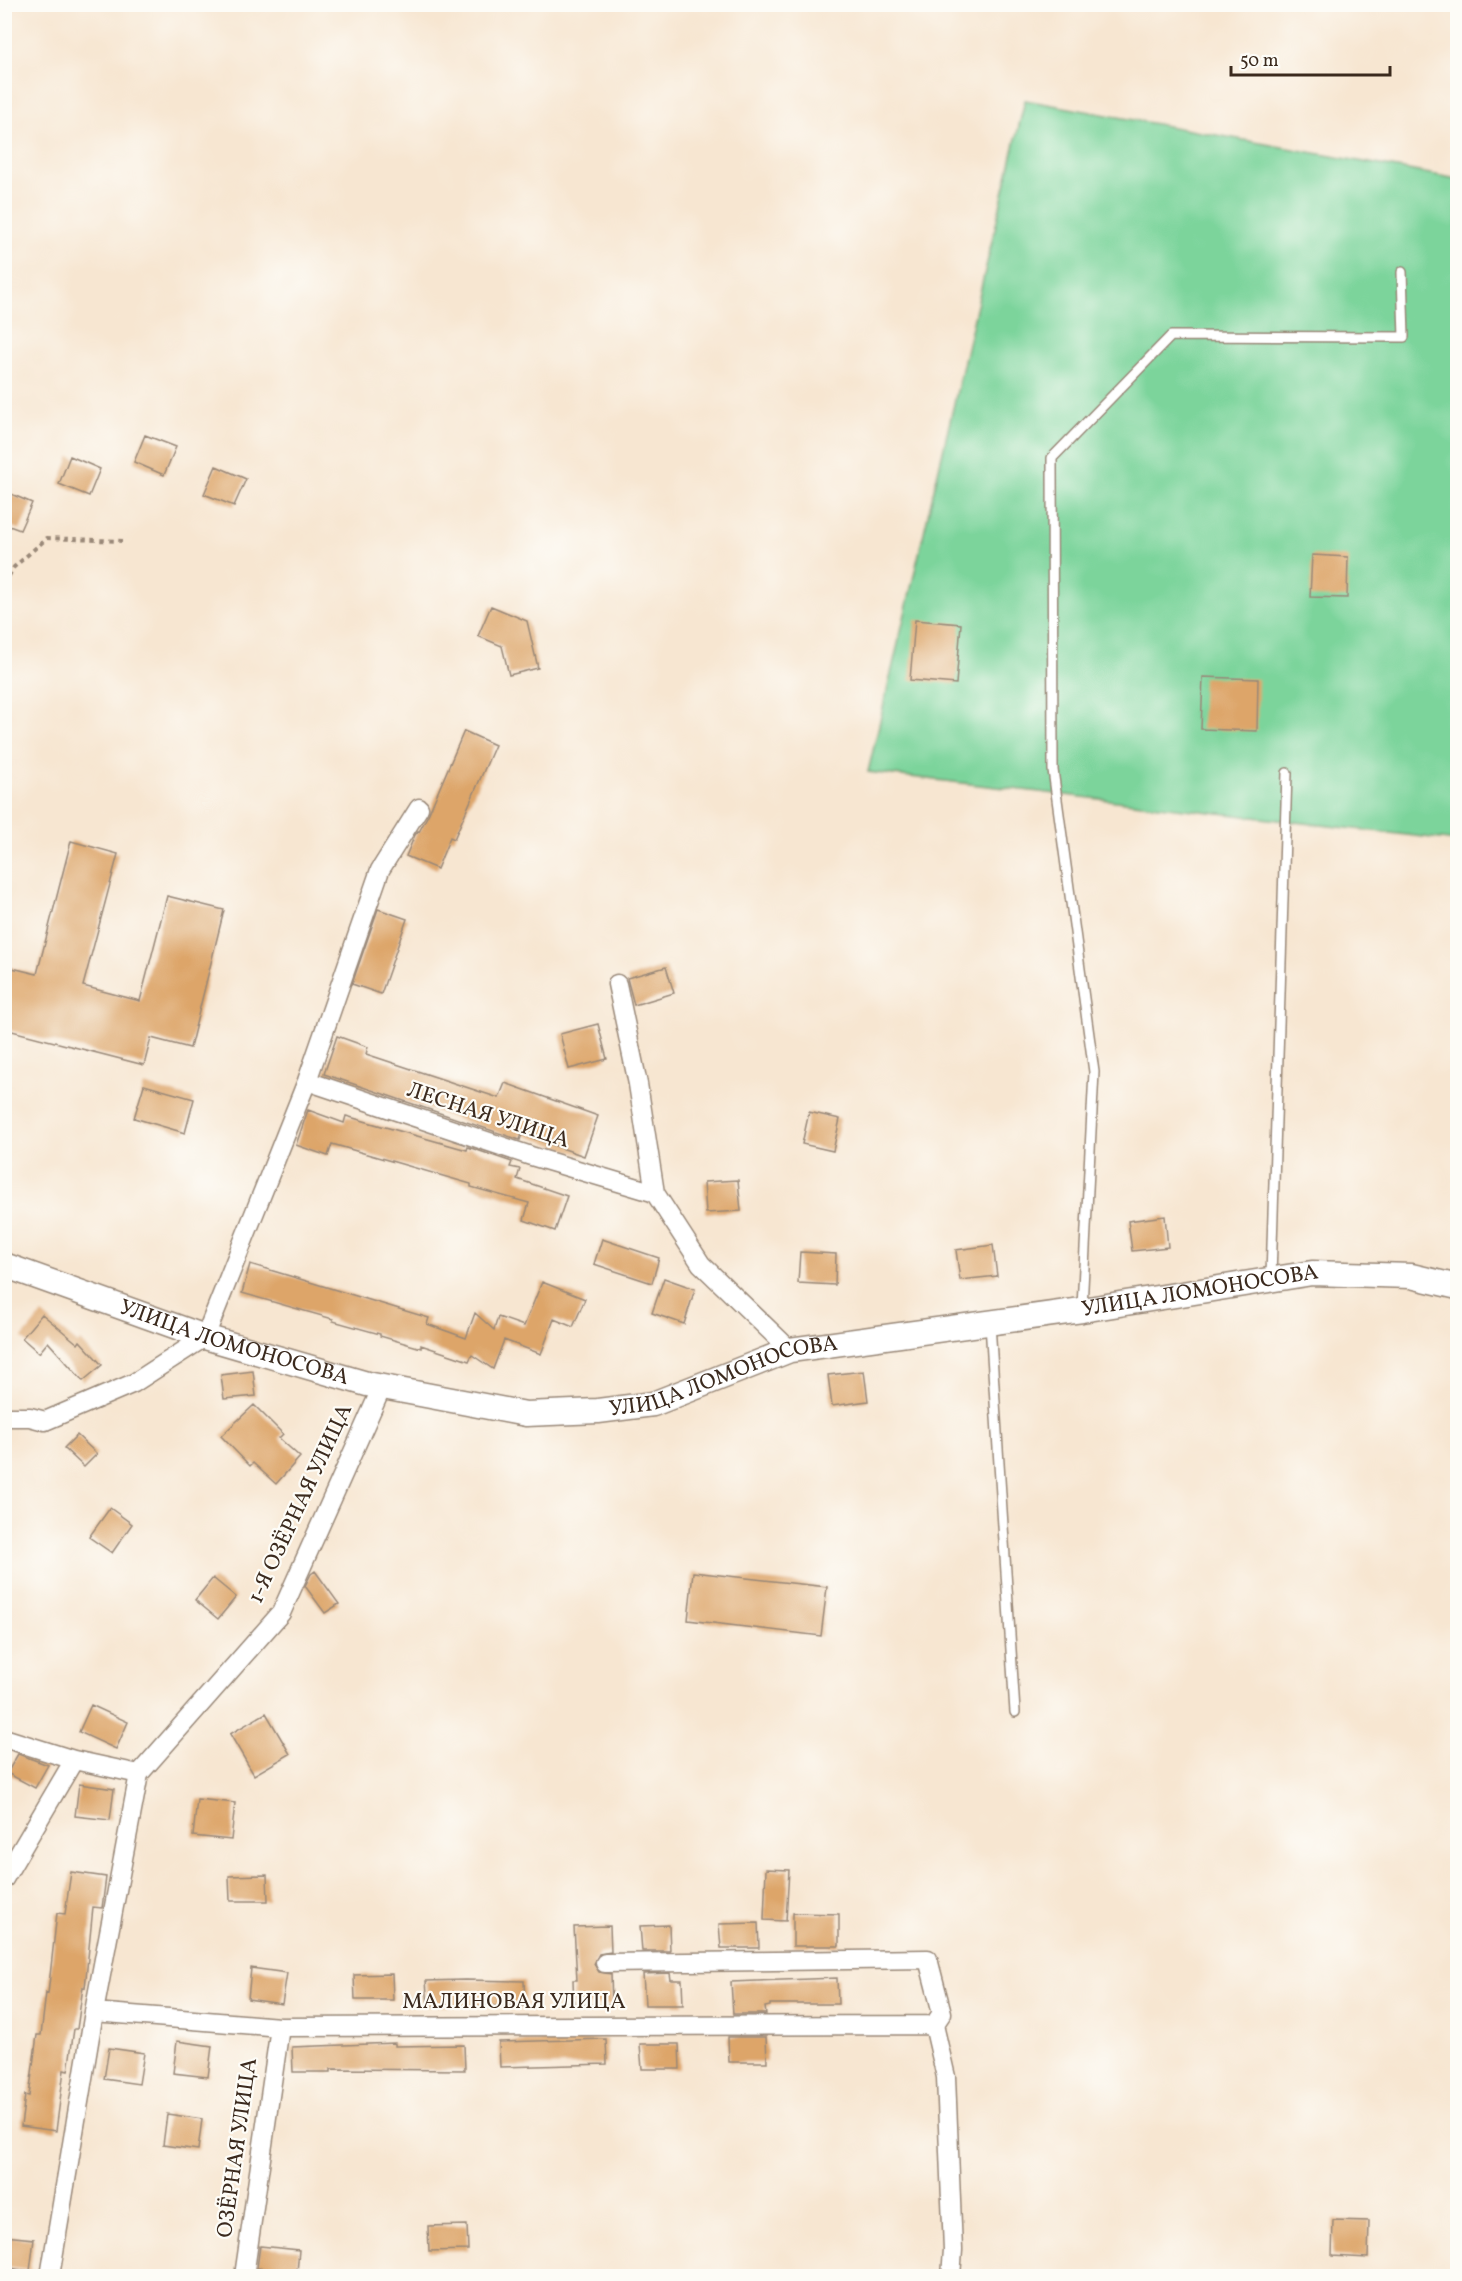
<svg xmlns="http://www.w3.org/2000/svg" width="1462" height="2281" viewBox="0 0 1462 2281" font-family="Vollkorn,serif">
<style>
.green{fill:#7bd49b;stroke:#5b7f5c;stroke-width:1.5}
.building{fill:#dda569}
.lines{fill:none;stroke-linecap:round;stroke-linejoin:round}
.service-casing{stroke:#998878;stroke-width:12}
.minor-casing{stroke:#998878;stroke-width:21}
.tertiary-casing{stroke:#998878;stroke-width:27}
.path{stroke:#998878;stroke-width:4;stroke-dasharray:4.5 4.5;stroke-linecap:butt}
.service{stroke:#fff;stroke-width:9}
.minor{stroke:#fff;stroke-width:18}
.tertiary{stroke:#fff;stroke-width:24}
.labels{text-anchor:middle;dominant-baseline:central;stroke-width:4.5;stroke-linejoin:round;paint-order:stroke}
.street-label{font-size:22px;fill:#3b2a1e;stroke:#fdfcf7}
</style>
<rect width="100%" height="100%" fill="#fdfcf7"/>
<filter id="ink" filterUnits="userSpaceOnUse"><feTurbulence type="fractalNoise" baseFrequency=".0167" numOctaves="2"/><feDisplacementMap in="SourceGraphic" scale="12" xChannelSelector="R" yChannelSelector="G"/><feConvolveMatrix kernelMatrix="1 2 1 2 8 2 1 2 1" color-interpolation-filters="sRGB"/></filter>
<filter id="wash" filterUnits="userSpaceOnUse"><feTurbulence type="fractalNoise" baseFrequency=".008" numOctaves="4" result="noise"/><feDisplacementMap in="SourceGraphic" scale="24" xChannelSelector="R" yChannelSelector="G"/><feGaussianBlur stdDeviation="1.35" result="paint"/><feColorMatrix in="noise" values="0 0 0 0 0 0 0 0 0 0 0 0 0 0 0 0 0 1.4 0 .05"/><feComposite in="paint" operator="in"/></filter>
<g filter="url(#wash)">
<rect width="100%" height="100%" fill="#f7e6d1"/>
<path class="green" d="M1025 100 1457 179V841L868 772Z"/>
<g id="blocks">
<path class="building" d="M145 435 176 447 164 475 134 462Z
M70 456 100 469 89 496 59 484Z
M216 466 246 479 234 506 204 494Z
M4 491 32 503 20 530 4 524Z
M1312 555 1348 557 1347 598 1310 597Z
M491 606 527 621 538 668 509 675 502 646 478 636Z
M915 620 961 624 956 684 910 680Z
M1203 677 1258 679 1257 731 1201 729Z
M464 731 495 745 454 839 450 837 437 869 406 856 415 835 418 831 419 832 429 813Z
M71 841 118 854 83 986 140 1001 167 896 224 910 190 1048 151 1038 144 1065 4 1029V966L37 974Z
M378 909 407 919 381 994 352 984Z
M666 967 674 993 634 1005 627 978Z
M598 1024 607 1059 569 1069 560 1034Z
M337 1036 368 1047 366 1054 499 1098 505 1083 598 1116 584 1156 522 1134 520 1140 324 1074Z
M144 1085 194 1099 185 1133 134 1118Z
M308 1110 344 1123 346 1116 467 1150 468 1147 512 1162 510 1167 520 1169 517 1179 567 1196 555 1231 524 1220 529 1203 471 1187V1184L332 1144 328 1156 296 1145Z
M809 1112 840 1119 833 1151 802 1144Z
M738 1180 741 1211 706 1213 704 1182Z
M1165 1216 1168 1247 1132 1251 1128 1221Z
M602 1239 659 1258 652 1283 594 1264Z
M993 1245 997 1276 960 1280 956 1250Z
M800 1252 836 1254 835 1285 798 1283Z
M250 1264 429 1318 427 1324 466 1338 475 1313 494 1330 498 1317 524 1326 542 1282 585 1299 573 1327 554 1319 541 1354 504 1340 493 1369 472 1355 469 1361 421 1345V1348L380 1336V1334L333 1321V1319L242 1293Z
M664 1278 695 1289 684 1324 652 1313Z
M42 1314 78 1344 80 1341 102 1365 83 1381 48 1342 39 1353 22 1338Z
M253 1371 256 1396 224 1399 221 1375Z
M864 1371 868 1401 832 1406 828 1375Z
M254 1405 283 1434 279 1438 300 1457 276 1484 253 1463 250 1466 221 1436Z
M77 1435 97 1454 84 1467 64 1448Z
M110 1508 132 1524 112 1553 89 1537Z
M315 1571 339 1604 325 1613 305 1586 311 1574Z
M693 1572 827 1587 821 1636 688 1620Z
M213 1578 236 1597 218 1619 195 1600Z
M91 1705 128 1722 116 1749 79 1732Z
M266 1713 290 1754 254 1775 230 1734Z
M18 1754 48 1765 35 1788 7 1773Z
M79 1784 114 1789 110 1820 75 1816Z
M197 1799 235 1803 231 1840 193 1836Z
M766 1869 789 1870 786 1921 764 1920Z
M71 1872 106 1877 102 1908 93 1907 85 1988 83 1987 77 2029H74L68 2071 64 2070 56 2131 21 2126 25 2095 29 2096 37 2035H41L46 1993 48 1994 57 1913 65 1914Z
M267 1875 268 1901H230L229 1876Z
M793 1913 839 1914V1946H793Z
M758 1923 759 1948H721L719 1924Z
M669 1925 670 1951H642L640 1926Z
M610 1926 611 1952 599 1954 594 1964 599 1972 611 1974 612 2005H574L573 1980H577L574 1927Z
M251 1968 287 1973 282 2004 248 1999Z
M670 1973 671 1980H682L683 2005H645L643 1974Z
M392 1974 393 2000H355L354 1975Z
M837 1978 838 2004H770V2006L765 2007 766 2014H733L731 1982Z
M465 1980 524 1981 525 2006H428L426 1981Z
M728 2037H766L767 2062H729Z
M606 2039 607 2064 500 2067 499 2042Z
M177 2041 212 2046 208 2077 173 2073Z
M395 2043V2046L464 2045 465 2070 331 2069V2072H293L292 2047Z
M640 2044H679L680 2069H642Z
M109 2048 144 2053 139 2084 104 2079Z
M167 2114 202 2119 198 2150 163 2145Z
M1333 2220 1369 2221 1368 2258 1332 2256Z
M467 2225 468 2250 429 2251 428 2226Z
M4 2236 34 2239 30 2271 4 2267Z
M260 2246 299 2250 297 2272 257 2268Z"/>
</g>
</g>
<g filter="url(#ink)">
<use href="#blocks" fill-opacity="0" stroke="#998878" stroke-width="1.5"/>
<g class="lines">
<defs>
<path id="service" d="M1271 1277 1287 773
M1082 1307 1094 1072 1053 770 1052 458 1171 336 1404 337 1402 272
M990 1324 1015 1712"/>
<path id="minor" d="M617 984 638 1084 655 1193 701 1264 790 1350
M307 1081 531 1156 655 1193
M4 1417H30L45 1421 134 1383 205 1337 307 1081 380 870 419 808
M4 1738 74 1760 139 1774
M139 1774 281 1613 382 1387
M4 1879 74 1760
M605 1963 928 1959 942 2013 934 2025 946 2077 953 2250 951 2276
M94 2012 280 2027 934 2025
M50 2276 94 2012 139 1774
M244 2276 280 2027"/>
<g id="tertiary">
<path id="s1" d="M4 1265 205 1337 367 1384 526 1414 598 1411 653 1404 790 1350 1082 1310 1312 1273 1411 1276 1458 1287"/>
</g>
</defs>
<use href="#service" class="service-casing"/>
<use href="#minor" class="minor-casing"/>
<use href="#tertiary" class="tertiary-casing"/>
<path class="path" d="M4 584 14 567 47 538 122 541"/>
<use href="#service" class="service"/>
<use href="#minor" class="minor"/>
<use href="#tertiary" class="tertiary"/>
</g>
</g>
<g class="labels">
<g class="street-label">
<text transform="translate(488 1116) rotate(18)">ЛЕСНАЯ УЛИЦА</text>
<text stroke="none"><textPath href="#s1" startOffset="1233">УЛИЦА ЛОМОНОСОВА</textPath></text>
<text stroke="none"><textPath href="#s1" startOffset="243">УЛИЦА ЛОМОНОСОВА</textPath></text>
<text stroke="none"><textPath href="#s1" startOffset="747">УЛИЦА ЛОМОНОСОВА</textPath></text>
<text transform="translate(301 1504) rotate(-65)">1-Я ОЗЁРНАЯ УЛИЦА</text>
<text x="514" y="2002">МАЛИНОВАЯ УЛИЦА</text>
<text transform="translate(238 2148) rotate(-82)">ОЗЁРНАЯ УЛИЦА</text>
</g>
</g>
<rect width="1462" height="2281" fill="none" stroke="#fdfcf7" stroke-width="24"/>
<path d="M1231 66v9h159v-9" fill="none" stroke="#3b2a1e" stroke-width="3"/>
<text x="1240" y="66" font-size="18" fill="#3b2a1e" stroke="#fdfcf7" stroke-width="4.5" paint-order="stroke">50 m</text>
</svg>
